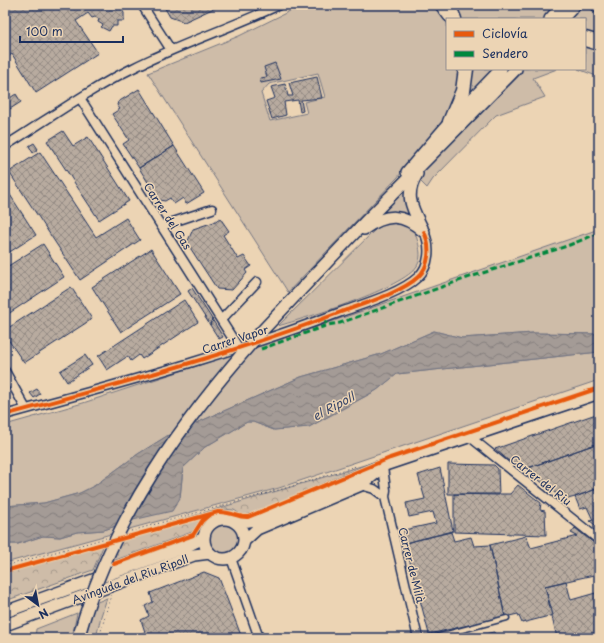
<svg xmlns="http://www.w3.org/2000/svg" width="604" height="643" viewBox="0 0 604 643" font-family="'Playpen Sans',sans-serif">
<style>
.grass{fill:#cebca8;stroke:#747683;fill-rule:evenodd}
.park{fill:url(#park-crowns);stroke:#747683}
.water{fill:url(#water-waves);stroke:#6d7080}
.building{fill:url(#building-cross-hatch);stroke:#1b2f5e}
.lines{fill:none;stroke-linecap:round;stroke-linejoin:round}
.lane-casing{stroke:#1b2f5e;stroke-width:7}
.street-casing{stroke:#1b2f5e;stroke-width:11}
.secondary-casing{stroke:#1b2f5e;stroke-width:14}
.highway-casing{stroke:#1b2f5e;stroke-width:17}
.path{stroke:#1b2f5e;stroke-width:1;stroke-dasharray:1 3;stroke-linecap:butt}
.lane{stroke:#ecd4b4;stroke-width:4}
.street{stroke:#ecd4b4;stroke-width:8}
.secondary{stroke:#ecd4b4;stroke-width:11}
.highway{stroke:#ecd4b4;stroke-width:14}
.secondary-bridge-casing{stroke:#1b2f5e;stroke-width:14;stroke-linecap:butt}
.secondary-bridge{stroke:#ecd4b4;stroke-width:11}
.quiet{stroke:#00873e;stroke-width:3;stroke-dasharray:6 3;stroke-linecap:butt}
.cycleway-casing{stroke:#ecd4b4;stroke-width:6}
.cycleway{stroke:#e8590c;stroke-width:4}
.labels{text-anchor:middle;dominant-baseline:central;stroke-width:3;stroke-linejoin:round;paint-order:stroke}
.street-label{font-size:11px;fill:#1b2f5e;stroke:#ecd4b4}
.water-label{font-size:12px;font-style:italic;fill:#364569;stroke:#ecd4b4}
</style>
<defs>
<pattern id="park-crowns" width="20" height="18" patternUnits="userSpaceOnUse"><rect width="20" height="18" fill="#cebca8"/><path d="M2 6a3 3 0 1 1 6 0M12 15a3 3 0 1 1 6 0" fill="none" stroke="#a6998c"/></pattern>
<pattern id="water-waves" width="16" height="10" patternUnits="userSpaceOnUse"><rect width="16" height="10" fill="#a49b96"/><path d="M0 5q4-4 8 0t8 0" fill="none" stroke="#857f7e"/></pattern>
<pattern id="building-cross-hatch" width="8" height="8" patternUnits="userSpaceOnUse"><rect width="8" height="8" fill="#b8ab9f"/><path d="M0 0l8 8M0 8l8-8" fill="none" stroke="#958c85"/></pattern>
</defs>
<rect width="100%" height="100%" fill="#ecd4b4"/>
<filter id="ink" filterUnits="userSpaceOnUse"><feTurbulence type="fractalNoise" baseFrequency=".025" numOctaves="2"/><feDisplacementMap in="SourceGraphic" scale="8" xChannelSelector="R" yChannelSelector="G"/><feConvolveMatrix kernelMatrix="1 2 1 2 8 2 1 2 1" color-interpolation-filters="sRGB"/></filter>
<g filter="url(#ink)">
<path class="grass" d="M302 5H433L447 21V69H462V74L445 120 421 146 398 177 288 292 148 73 239 36ZM318 73 325 97 304 102 307 113 270 121 261 93 269 84Z
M452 5H557L544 19H458Z
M578 5H593C595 17 599 27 599 40L585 35V19H565Z
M585 41 599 46V77L578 69H585Z
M471 69H495L469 95Z
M523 69H557L533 78 545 97 496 115 433 179 427 188 418 179 425 169Z
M407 187 405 204 413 217 380 215Z
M385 220 397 222 413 227C417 239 424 255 417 266 404 288 306 318 278 326Z
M599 229V334L533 333 462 338 434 331 381 354 301 377 167 436 138 454 94 486 80 493 44 503 5 506V425L83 403 316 327Z
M599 352V380L279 488 5 563V542L10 544H18L43 536 60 537 77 532 104 530 133 520 180 498 183 468 205 447 247 422H253L274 430 309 427 377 390 397 374Z
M209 538a15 15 0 1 1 30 0a15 15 0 1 1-30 0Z
M107 598 101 616 96 638H85L95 603Z
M77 613 72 638H35L36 629Z"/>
<path class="park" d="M378 461 267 508 243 516 234 510 223 509 213 512 202 517 192 532 110 562 122 537Z
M105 542 93 570 5 601V571Z"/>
<path class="water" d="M434 331 462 338 533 333 599 334V352L397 374 377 390 309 427 274 430 253 422H247L205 447 183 468 180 498 172 511 133 520 104 530 77 532 60 537 43 536 18 544H10L5 542V506L44 503 80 493 94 486 138 454 167 436 301 377 381 354Z"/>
<path class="building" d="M5 5H119L124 13V21H117V26H112L109 31 101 27 103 25 98 22 99 19 95 17 92 18 88 13 76 21 98 53 36 93 12 54 9 56 5 55Z
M163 5H221L184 22 170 17Z
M275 63 281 79 261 83 260 78 267 77 264 67Z
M317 77 322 98 301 100 303 111 300 112 298 100 284 102 286 115 272 119 266 101 275 98 271 87 285 84 288 96H293L289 83Z
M139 89 174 146 139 168 123 144 129 140 112 114 120 109 117 105 118 102Z
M16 94 21 102 10 109 5 101Z
M63 131 73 146 88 137 129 201 99 220 47 141Z
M34 143 38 149 33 153 29 146Z
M174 146 204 193 186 204 183 198 174 204 170 198 165 201 159 200 139 168Z
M40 152 96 237 126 218 140 240 80 280 9 172Z
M5 187 36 235 5 255Z
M220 218 229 231 223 235 238 259 244 256 251 266 245 270 247 273 232 290 217 289 187 243 193 229 214 222Z
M43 244 64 277 5 316V268Z
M151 249 180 294 121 332 92 287Z
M71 287 92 319 24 363 5 335V330Z
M192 288 212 319 210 325 188 291Z
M184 300 198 322 142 359 139 355 131 361 128 356 107 370 98 356Z
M212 319 223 337 219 339 210 325Z
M85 355 92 365 67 382 60 371Z
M37 389 40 394 34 398 30 393Z
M599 413V443L525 469 520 471 495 449Z
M599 443V488L575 497 564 500 525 469Z
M448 464 494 465 498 469 499 495 448 494Z
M440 468 453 531 405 543 404 530 436 523 433 512 409 517 406 503 425 499 418 475Z
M518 485 541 503 540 510 545 511 546 535 454 532V494H510Z
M599 488V518L593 520 587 507 580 509 575 497Z
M599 518V528L590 521Z
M575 528 599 547V576L598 574 545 586 553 615 522 623 518 614 505 617 490 545 526 536 531 548 577 536 571 533Z
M451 532 454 541 471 537 474 546 490 545 505 617 429 634 405 543Z
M204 572 219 578 242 638H136V636L145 632 141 620 149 616 145 606 153 602 150 593Z
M566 581 571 600 599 592V637L557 638 545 586Z
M494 632 496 638 468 637Z"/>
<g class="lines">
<defs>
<path id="lane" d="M432 638 507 618"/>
<path id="street" d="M142 5 171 50
M439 5 448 17
M80 98 238 347
M5 146C47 120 88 90 133 68 180 44 231 28 279 5
M161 226 212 209
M221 320 257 282
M5 371 26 409
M5 415C118 384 232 354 341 312 363 304 401 293 418 277 430 266 431 246 424 232
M470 437 599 540
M383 467 386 490 385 497 418 638
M361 485 374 489 385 497
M231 558 259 638"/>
<path id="secondary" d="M550 19 563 5
M562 19 575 5
M407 172 450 122 501 69
M417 174C404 195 412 208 422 228
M364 229C387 213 403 213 424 232
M262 331 365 222 516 69
M204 539a20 20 0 1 1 40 0a20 20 0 1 1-40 0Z
M236 523 254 520 373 469 599 393
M244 541 257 529 361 485 380 470
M5 612 189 545 204 538
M5 625 194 555 210 553"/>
<path id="highway" d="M448 5 454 19
M599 5V6
M585 39 599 43
M450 122 463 91 466 69"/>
</defs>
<use href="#lane" class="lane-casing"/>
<use href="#street" class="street-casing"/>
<use href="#secondary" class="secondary-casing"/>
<use href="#highway" class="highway-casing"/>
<path class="path" d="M131 531 293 486 356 466
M5 566 106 538
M99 638 111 595"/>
<use href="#lane" class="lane"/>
<use href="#street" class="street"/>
<use href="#secondary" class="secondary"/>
<use href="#highway" class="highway"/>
<defs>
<path id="secondary-bridge" d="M80 632C113 516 183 420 262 331"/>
</defs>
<use href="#secondary-bridge" class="secondary-bridge-casing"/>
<use href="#secondary-bridge" class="secondary-bridge"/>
<path class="quiet" d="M323 319 328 325 340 323 467 278 567 246 599 233
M261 349 328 325"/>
<defs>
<path id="cycleway" d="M5 415C118 384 232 354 341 312 363 304 401 293 418 277 430 266 431 246 424 232
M114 564 193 535 202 521 209 515
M5 571 218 512C230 511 238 518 248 517L390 458 599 388"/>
</defs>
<use href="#cycleway" class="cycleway-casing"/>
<use href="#cycleway" class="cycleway"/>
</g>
</g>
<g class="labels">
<g class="street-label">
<text transform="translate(168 216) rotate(57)">Carrer del Gas</text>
<text transform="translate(235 339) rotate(-18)">Carrer Vapor</text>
<text transform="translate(541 480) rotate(38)">Carrer del Riu</text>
<text transform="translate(412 565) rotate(76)">Carrer de Milà</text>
<text transform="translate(130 579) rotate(-20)">Avinguda del Riu Ripoll</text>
</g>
<g class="water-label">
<text transform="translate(333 406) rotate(-28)">el Ripoll</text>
</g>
</g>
<rect width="604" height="643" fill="none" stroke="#ecd4b4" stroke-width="20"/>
<rect x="10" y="10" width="584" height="623" fill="none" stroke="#1b2f5e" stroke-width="1.5" filter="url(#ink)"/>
<rect x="446" y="18" width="140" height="52" fill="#ecd4b4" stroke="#989292"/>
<rect x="454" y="31" width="20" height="6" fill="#e8590c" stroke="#989292"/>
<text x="482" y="38" font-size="12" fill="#1b2f5e">Ciclovía</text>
<rect x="454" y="51" width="20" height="6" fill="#00873e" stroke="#989292"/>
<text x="482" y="58" font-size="12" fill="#1b2f5e">Sendero</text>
<g transform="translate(38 605) rotate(148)" stroke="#ecd4b4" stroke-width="3" paint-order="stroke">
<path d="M0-3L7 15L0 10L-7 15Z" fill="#1b2f5e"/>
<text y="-6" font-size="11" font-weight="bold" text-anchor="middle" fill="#1b2f5e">N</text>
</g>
<path d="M20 36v6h103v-6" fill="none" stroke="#1b2f5e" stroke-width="2"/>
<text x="26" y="36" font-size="12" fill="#1b2f5e" stroke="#ecd4b4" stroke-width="3" paint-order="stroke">100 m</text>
</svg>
